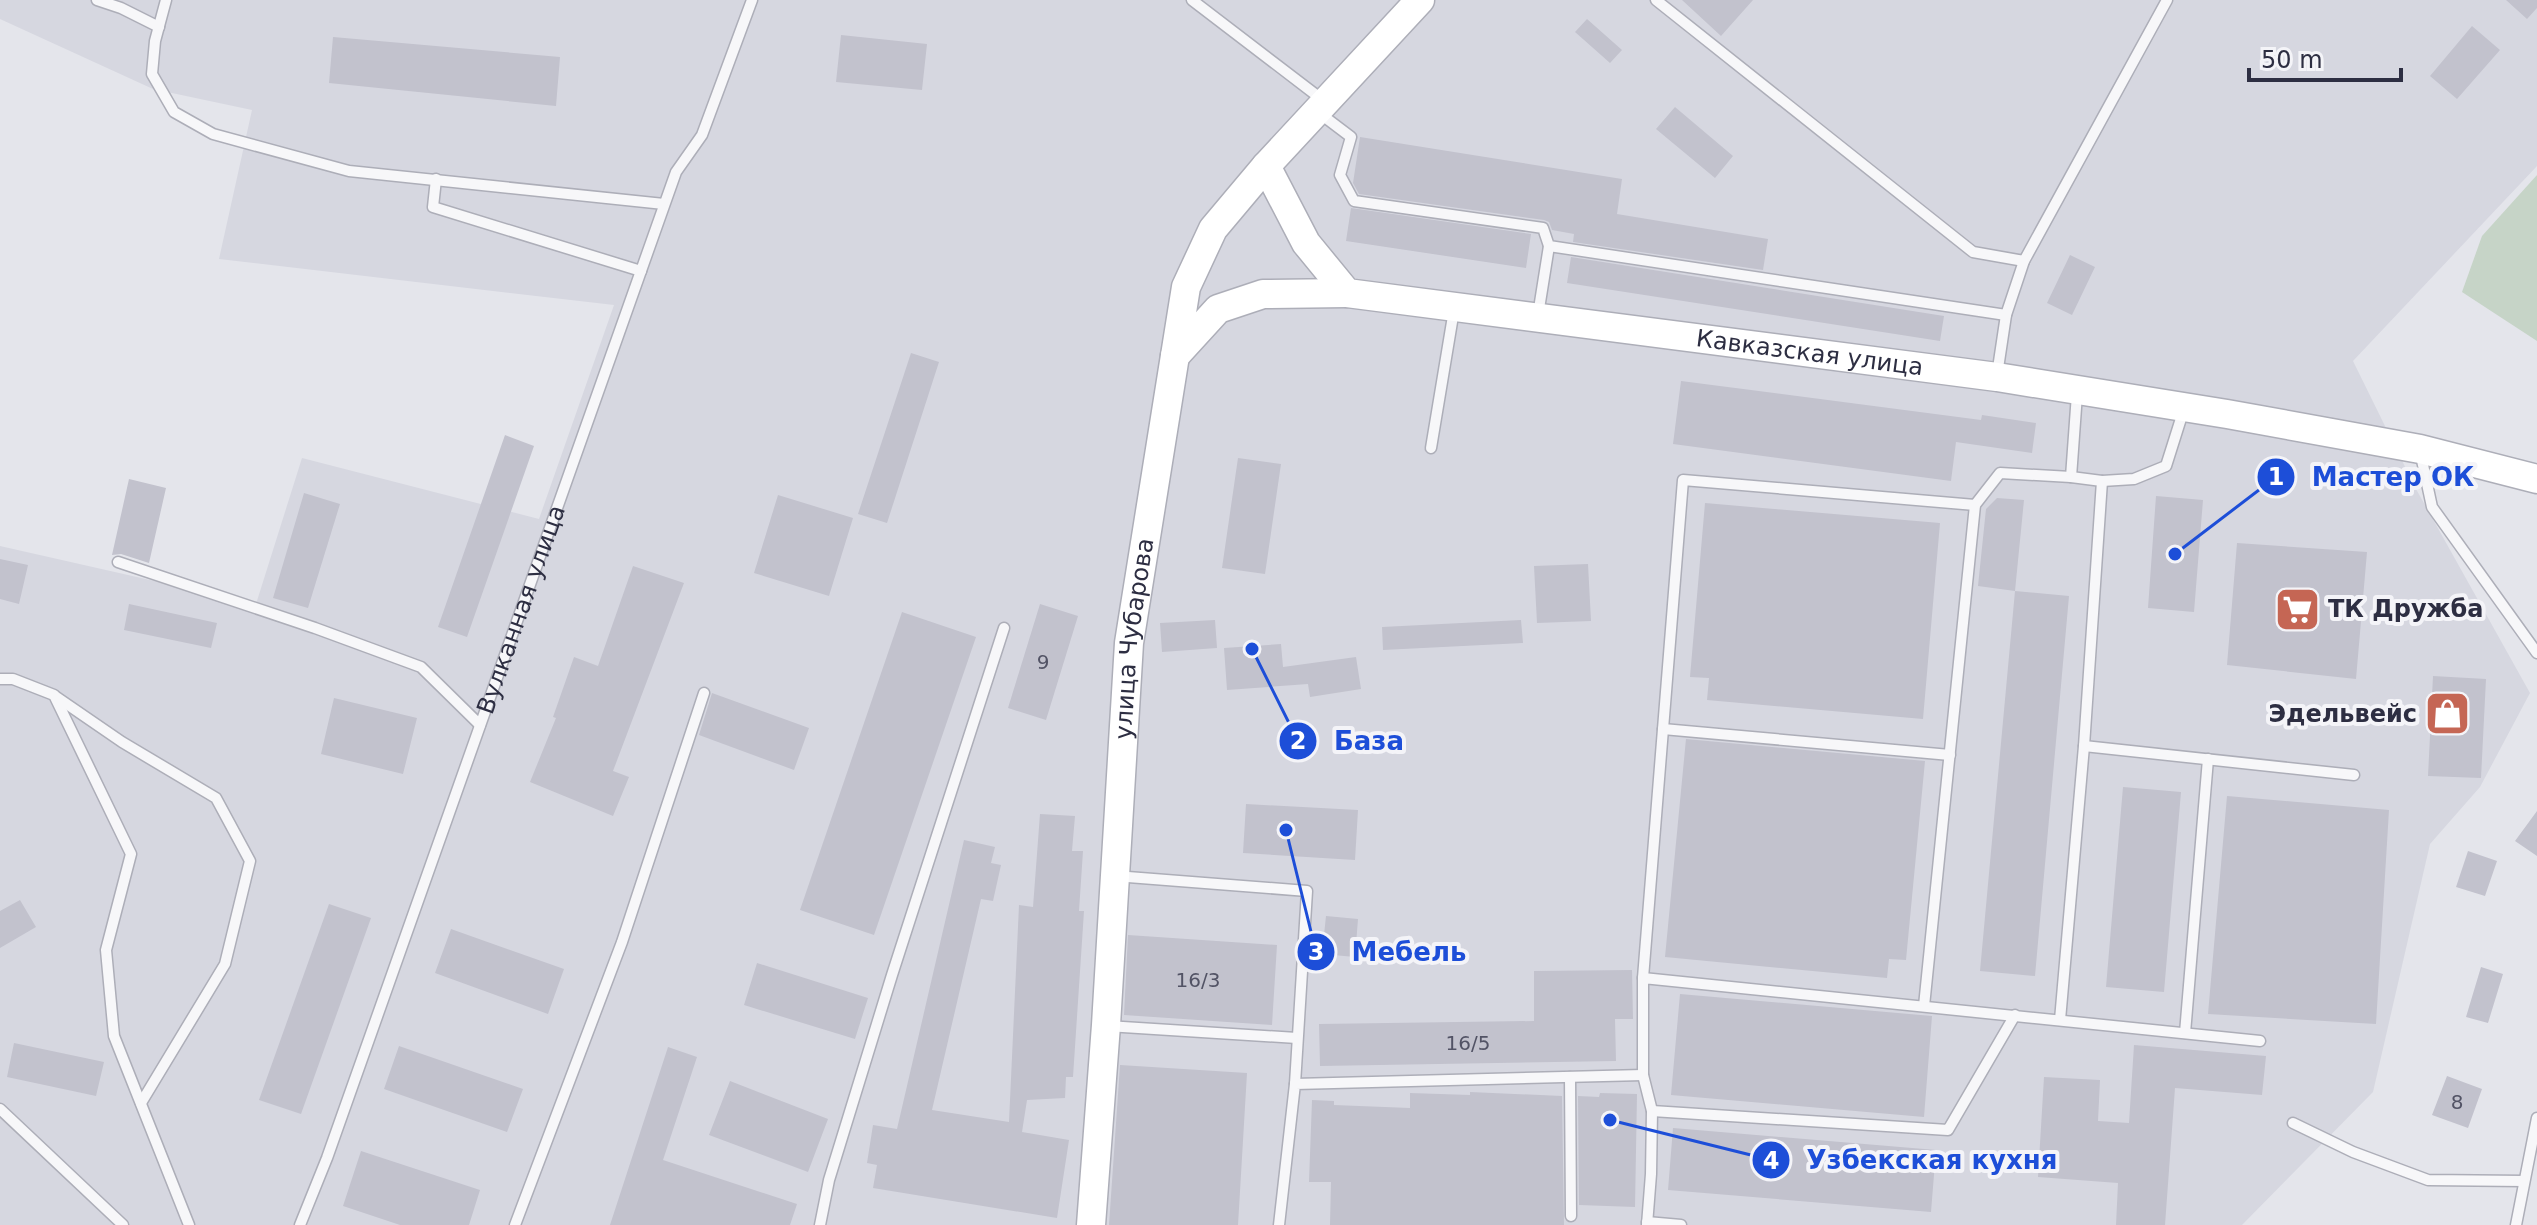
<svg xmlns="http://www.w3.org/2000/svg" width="2537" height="1225" viewBox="0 0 2537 1225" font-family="'DejaVu Sans',sans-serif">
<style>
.built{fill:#d6d7e0}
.green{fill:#c6d4c7}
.building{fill:#c2c2cd}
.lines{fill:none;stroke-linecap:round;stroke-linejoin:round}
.lane-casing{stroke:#adaeb8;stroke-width:13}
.secondary-casing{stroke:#adaeb8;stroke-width:31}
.lane{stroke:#f7f7f9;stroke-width:10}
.secondary{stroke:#fff;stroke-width:28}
.labels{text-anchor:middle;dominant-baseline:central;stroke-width:8;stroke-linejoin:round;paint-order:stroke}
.number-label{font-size:20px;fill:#525365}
.street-label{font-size:24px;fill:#2d2e42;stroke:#f4f4f8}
.poi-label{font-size:24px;font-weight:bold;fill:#2d2e42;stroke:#f4f4f8;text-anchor:start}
.leader{fill:none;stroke:#1d4ed8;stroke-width:3}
.callout-dot{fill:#1d4ed8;stroke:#f4f4f8;stroke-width:3}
.mark-label{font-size:24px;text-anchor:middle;font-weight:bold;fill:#fff}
.callout-label{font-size:26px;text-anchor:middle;font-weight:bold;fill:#1d4ed8;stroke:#f4f4f8;stroke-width:8;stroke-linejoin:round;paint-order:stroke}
</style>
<rect width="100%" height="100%" fill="#e4e5eb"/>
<path class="built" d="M0 0H2537V166L2353 361 2416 489 2530 693 2480 787 2430 844 2373 1092 2242 1225H0V546L256 604 302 458 539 519 614 305 219 259 252 110 153 89 0 19Z"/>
<path class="green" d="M2537 175V341L2462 292 2482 236Z"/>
<path class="building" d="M1682 0H1753L1721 36Z
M2506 0H2537V8L2527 19Z
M1587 19 1622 50 1610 63 1575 32Z
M2472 26 2500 50 2457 99 2430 76Z
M841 35 927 44 922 90 836 82Z
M333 37 560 57 556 106 329 83Z
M1675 107 1733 156 1715 178 1656 129Z
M1360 137 1622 179 1617 214 1768 239 1763 270 1573 242 1574 234 1552 230 1549 222 1544 220 1359 194 1353 183Z
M1351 208 1531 234 1526 268 1346 241Z
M2070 255 2095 267 2072 315 2047 303Z
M1571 257 1944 316 1940 341 1567 283Z
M911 353 939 362 887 523 858 514Z
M1681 381 1981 420 1982 415 2036 423 2032 453 1956 442 1951 481 1673 444Z
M505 435 534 446 467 637 438 627Z
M1238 458 1281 464 1265 574 1222 568Z
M129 479 166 488 149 563 121 554 112 555Z
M304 493 340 504 308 608 273 598Z
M778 495 853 518 829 596 754 573Z
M2156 496 2203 500 2194 612 2148 608Z
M1997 498 2024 500 2015 591 1978 586 1986 509Z
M1705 503 1940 523 1923 719 1707 700 1709 678 1690 677Z
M2237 543 2367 552 2356 679 2227 665Z
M0 559 28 565 19 604 0 599Z
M1588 564 1591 621 1537 623 1534 566Z
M633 566 684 583 613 771 629 777 613 816 530 782 556 718 553 717 574 657 598 666Z
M2015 591 2069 596 2035 976 1980 971Z
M129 604 217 623 211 648 124 630Z
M1040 604 1078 616 1046 720 1008 708Z
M902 612 976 637 874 935 800 910Z
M1215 620 1217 648 1162 652 1160 623Z
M1521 620 1523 643 1383 650 1382 627Z
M1281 644 1283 667 1356 657 1361 689 1310 697 1308 684 1227 690 1224 648Z
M2433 676 2486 679 2481 778 2428 776Z
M712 693 809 728 794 770 699 735Z
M334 698 417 718 403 774 321 754Z
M1686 739 1925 761 1906 960 1889 959 1887 978 1665 957Z
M2123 787 2181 792 2164 992 2106 987Z
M2227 796 2389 810 2376 1024 2208 1014Z
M1246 804 1358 810 1355 860 1243 853Z
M2537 811V856L2515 841Z
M1040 814 1075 816 1072 851H1083L1079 911H1084L1073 1077H1066L1065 1098 1027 1100 1022 1132 1069 1140 1057 1218 873 1188 877 1165 867 1163 873 1125 897 1129 964 840 995 847 991 863 1001 865 993 901 981 899 932 1110 1009 1122 1019 905 1033 907Z
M2468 851 2497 861 2485 896 2456 887Z
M20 900 36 927 0 948V911Z
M329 904 371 918 301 1114 259 1100Z
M1326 916 1358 919 1355 957 1322 954Z
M451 929 564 969 548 1014 435 973Z
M1128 935 1277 945 1272 1025 1124 1015Z
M757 963 868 998 855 1039 744 1005Z
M2481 967 2503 974 2488 1023 2466 1017Z
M1632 970 1633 1019H1615L1616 1061 1320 1066 1319 1024 1534 1021V971Z
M1680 994 1932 1016 1924 1117 1671 1095Z
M14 1043 104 1062 96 1096 7 1077Z
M2134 1045 2266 1056 2262 1095 2175 1088 2165 1225H2116L2118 1183 2038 1177 2044 1077 2100 1080 2098 1121 2129 1123Z
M399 1046 523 1089 507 1132 384 1089Z
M668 1047 697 1057 663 1160 797 1204 790 1225H610Z
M1120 1065 1247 1073 1238 1225H1109Z
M2447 1076 2482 1089 2468 1128 2432 1115Z
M730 1081 828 1119 808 1172 709 1135Z
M1470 1092 1562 1096 1564 1225H1330L1331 1182H1309L1312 1100 1334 1101V1105L1410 1108V1093L1470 1095Z
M1600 1093 1637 1094 1635 1207 1579 1205 1578 1096 1599 1097Z
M1673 1128 1936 1150 1931 1212 1668 1190Z
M361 1151 480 1190 469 1225H400L343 1206Z"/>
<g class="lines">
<defs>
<g id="lane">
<path d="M97 0 121 8 159 27"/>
<path d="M166 0 155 41 152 74 174 112 213 134 349 171 664 204"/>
<path d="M1192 0 1324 101"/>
<path d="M1656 0 1973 252 2024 261"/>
<path d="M1318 112 1351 137 1340 175 1354 201 1543 228 1549 246 2006 315"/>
<path d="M436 179 433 207 641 271"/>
<path d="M1538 315 1549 246"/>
<path d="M1997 375 2006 315 2024 261 2167 0"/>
<path d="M1431 448 1454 310"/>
<path d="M2420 451 2432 507 2537 653"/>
<path d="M2102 481 2134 479 2166 466 2184 409"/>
<path d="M118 562 315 628 421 667 480 725"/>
<path d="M0 679H13L54 695 131 854 106 950 114 1036 189 1225"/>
<path d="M55 696 122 742 216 798 250 861 225 964 141 1103"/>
<path d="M1663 729 1950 755"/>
<path d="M2084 746 2354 775"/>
<path d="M1115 876 1307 891 1295 1084"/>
<path d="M1643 978 1683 480 1975 505"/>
<path d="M1924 1006 1975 505 2000 473 2071 477 2077 394"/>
<path d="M2060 1020 2084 746 2102 481 2071 477"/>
<path d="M1107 1026 1297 1038"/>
<path d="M2185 1033 2208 759"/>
<path d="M1570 1077 1571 1216"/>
<path d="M0 1109 123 1225"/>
<path d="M1652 1111 1948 1130 2015 1015"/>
<path d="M2293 1123 2353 1152 2428 1180 2524 1181"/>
<path d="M1647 1222 1681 1225"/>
<path id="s1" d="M300 1225 327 1158 676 172 702 135 752 0"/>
<path d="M515 1225 622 942 704 693"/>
<path d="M820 1225 829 1180 892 975 1004 628"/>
<path d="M1279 1225 1295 1084 1643 1075"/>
<path d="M1647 1225 1651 1174 1652 1111 1643 1075V978L2260 1041"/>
<path d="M2516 1225 2537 1118"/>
</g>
<g id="secondary">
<path id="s2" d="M1266 166 1306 243 1347 293 1997 377 2227 414 2420 449 2537 479"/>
<path d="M1175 356 1218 309 1263 294 1347 293"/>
<path id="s3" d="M1091 1225 1106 1025 1129 643 1186 287 1213 229 1266 166 1420 0"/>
</g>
</defs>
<use href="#lane" class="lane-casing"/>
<use href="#secondary" class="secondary-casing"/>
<use href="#lane" class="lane"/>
<use href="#secondary" class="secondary"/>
</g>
<defs>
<symbol id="supermarket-square" viewBox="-11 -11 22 22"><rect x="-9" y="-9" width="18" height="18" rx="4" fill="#c56654" stroke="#f4f4f8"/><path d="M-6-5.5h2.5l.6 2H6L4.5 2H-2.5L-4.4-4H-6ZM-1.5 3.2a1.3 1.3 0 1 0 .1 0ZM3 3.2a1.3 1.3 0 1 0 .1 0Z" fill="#fff"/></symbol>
<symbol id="shop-square" viewBox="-11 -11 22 22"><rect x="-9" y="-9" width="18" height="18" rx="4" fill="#c56654" stroke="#f4f4f8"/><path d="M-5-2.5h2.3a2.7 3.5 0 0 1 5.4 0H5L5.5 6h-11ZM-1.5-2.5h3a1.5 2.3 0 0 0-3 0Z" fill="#fff"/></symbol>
</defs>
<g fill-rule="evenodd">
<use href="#supermarket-square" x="2272" y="584" width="51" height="51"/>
<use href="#shop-square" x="2422" y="688" width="51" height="51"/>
</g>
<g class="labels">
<g class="number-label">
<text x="1043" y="662">9</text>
<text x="1198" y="980">16/3</text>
<text x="1468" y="1043">16/5</text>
<text x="2457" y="1102">8</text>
</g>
<g class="street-label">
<text stroke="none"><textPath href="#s2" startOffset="618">Кавказская улица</textPath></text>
<text stroke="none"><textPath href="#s1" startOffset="654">Вулканная улица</textPath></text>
<text stroke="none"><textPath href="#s3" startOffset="588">улица Чубарова</textPath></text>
</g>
<g class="poi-label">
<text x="2328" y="609">ТК Дружба</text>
<text x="2417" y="714" text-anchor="end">Эдельвейс</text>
</g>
</g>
<path class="leader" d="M2175 554L2276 477M1252 649L1298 741M1286 830L1316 952M1610 1120L1771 1160"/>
<g class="callout-dot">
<circle cx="2175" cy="554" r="8"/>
<circle cx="1252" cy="649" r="8"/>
<circle cx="1286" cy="830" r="8"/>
<circle cx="1610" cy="1120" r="8"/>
<circle cx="2276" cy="477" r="20"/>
<circle cx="1298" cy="741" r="20"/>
<circle cx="1316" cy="952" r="20"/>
<circle cx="1771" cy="1160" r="20"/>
</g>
<g class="mark-label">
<text x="2276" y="485">1</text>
<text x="1298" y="749">2</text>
<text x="1316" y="960">3</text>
<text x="1771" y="1169">4</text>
</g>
<g class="callout-label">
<text x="2393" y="486">Мастер ОК</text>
<text x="1369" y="750">База</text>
<text x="1409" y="961">Мебель</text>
<text x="1932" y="1169">Узбекская кухня</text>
</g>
<path d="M2249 68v12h152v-12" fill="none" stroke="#2d2e42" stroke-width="4"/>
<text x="2261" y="68" font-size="24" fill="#2d2e42" stroke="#f4f4f8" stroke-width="6" paint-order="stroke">50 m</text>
</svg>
